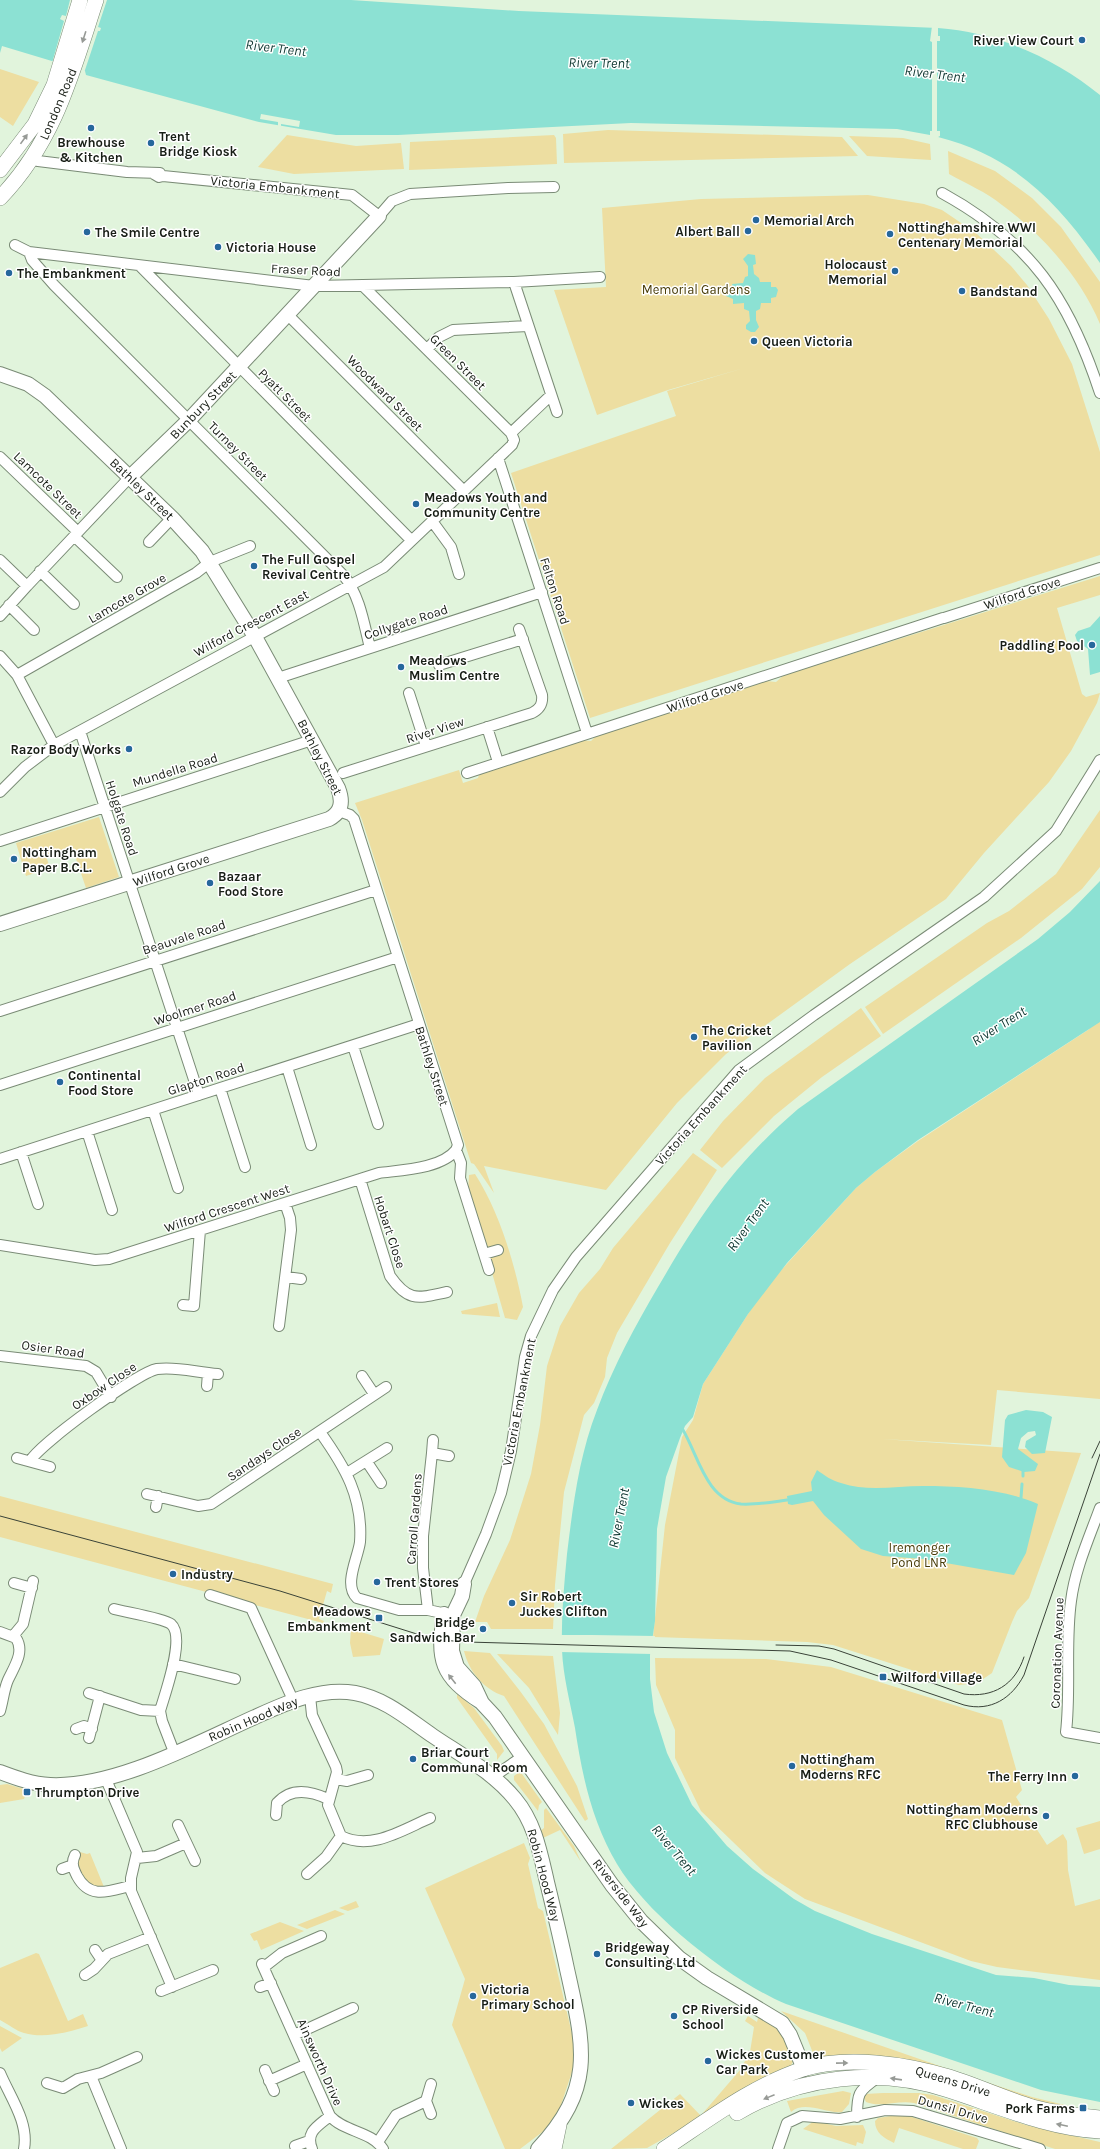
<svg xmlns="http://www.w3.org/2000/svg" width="1100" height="2149" viewBox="0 0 1100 2149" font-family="Karla,sans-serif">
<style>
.green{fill:#eddea1}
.water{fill:#8ce1d3}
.pier{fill:#e1f4dc}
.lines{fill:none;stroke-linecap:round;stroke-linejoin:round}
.stream{stroke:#8ce1d3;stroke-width:3}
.street-casing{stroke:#7a8b76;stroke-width:12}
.secondary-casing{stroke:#7a8b76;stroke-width:16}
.primary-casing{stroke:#7a8b76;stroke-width:16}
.street{stroke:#fff;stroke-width:10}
.secondary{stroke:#fff;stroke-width:14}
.primary{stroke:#fff;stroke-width:15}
.tram{stroke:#3a4338;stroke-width:1}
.oneway{fill:#979a96}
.poi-dot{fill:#26679c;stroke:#fff;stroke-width:1.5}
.labels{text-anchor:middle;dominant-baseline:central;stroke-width:3;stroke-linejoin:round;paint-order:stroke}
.poi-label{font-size:13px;font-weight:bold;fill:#181e16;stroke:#fff;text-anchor:start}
.street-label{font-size:13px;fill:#181e16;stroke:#fff}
.park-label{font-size:13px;fill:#483c07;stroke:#fff}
.water-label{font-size:14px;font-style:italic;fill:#0e3731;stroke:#fff}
</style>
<rect width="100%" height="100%" fill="#e1f4dc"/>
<path class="green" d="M0 69 39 82 13 126 0 117Z
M608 130 842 137 858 156 564 163 563 134Z
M287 135 356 146 401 143 404 169 294 174 258 167Z
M554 135 556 138 557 164 409 170 410 142Z
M849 136 903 138 930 144 931 160 867 156Z
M948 151 995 171 1032 198 1061 227 1100 282V324C1081 278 1042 234 1002 205 986 192 967 184 949 174Z
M868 195 924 204 942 210 976 233 1011 266 1027 285 1049 319 1072 364 1100 452V555L590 718 511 473 676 416 667 391 744 368 668 390 597 415 554 290 606 287 602 208 701 199Z
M1100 576V595L1057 608 1082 694 1086 697 1100 693 1097 703 1071 751 1049 782 984 853 946 899 850 964 726 1054 677 1103 606 1190 484 1166 494 1193 474 1164 471 1163 362 820 355 803 459 770 463 783 478 778 480 772 580 740 591 741 597 735 766 681 776 682 784 675Z
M1100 810V867L1082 889 1021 938 883 1034 865 1007 987 923 1009 911 1056 874Z
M99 817 119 877 86 888 72 847 46 856 50 868 26 876 16 843Z
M861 1008 881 1036 822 1077 774 1116 722 1168 700 1150 723 1121 765 1078Z
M1100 1019V1399L997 1390 991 1445 882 1439 1081 1453 1029 1598 1017 1611 1012 1622 992 1673 977 1683 959 1685 833 1645 807 1642 653 1637 665 1525 682 1437 693 1420 703 1384 764 1289 856 1188 875 1172 918 1141 1088 1030Z
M693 1153 717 1170 670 1243 617 1333 607 1358 605 1377 594 1403 584 1415 564 1492 555 1585 553 1629H491L487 1622H475L484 1596 510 1540 531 1474 540 1425 547 1366 560 1326 579 1293 600 1269 613 1248Z
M475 1174C499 1211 515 1264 523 1307L517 1320 505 1318 488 1259 502 1254 500 1245 486 1248 468 1193 469 1175Z
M497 1303 500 1317 462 1314 461 1311Z
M0 1496 333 1584 331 1593 327 1591 319 1619 324 1621 323 1623 0 1537Z
M351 1629 384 1639 380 1655 353 1657 350 1643Z
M464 1651 490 1653 520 1691 544 1724 577 1786 588 1819 585 1821 504 1696C483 1689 469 1671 464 1651Z
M497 1654 553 1656 560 1713 558 1735 529 1688Z
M655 1658 766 1659 831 1667 1002 1720 1022 1790 1016 1797 1047 1845 1063 1834 1067 1841 1068 1870 1075 1906 1100 1899V1980L997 1967 971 1961 805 1899 765 1873 701 1811 675 1758V1730L656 1685Z
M457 1694 474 1708 502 1746 504 1751 497 1760V1754L457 1698Z
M518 1773 522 1774 542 1802 539 1805 538 1811 514 1780V1776Z
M7 1784 27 1790 24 1799 0 1803V1785Z
M546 1808 574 1846 581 1862 560 1830 543 1838 540 1831 544 1828V1810Z
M1100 1821V1849L1084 1854 1076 1828Z
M524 1843 530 1858 528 1864 538 1908 543 1911 573 2038V2069L560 2108 545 2130 520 2149H505L452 2025 465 1979 425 1888Z
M80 1852 87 1854 90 1853 104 1887 90 1886 82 1875 77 1862Z
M356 1901 359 1907 348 1911 339 1908Z
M335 1910 345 1914 307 1929 297 1925Z
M280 1922 304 1931 261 1950 257 1940 254 1941 250 1934Z
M36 1953 39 1954 68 2021 83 2014 88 2026C69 2032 45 2039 24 2033 16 2031 8 2024 0 2020V1968Z
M781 2011 983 2081 1032 2097 1077 2108 1076 2111 1049 2106 943 2071 814 2061 809 2056 813 2053 805 2033Z
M748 2016 757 2022 758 2018 765 2019 786 2034 795 2058 790 2067C756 2079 733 2092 705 2116L703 2113 740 2070 750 2052 754 2027 745 2021Z
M0 2026 22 2038 2 2052 0 2048Z
M843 2091 851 2093 849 2104 842 2112C826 2114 805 2100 791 2112L787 2101Z
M883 2093H919L933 2095 1026 2125 1100 2142V2149H1055L914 2103C898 2100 880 2108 866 2102L864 2098 865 2094Z
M680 2094 702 2117 647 2148 611 2149Z
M897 2115 909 2116 977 2138 979 2141 976 2149H963L899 2128 894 2143C884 2138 875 2133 875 2121L878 2118Z
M814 2121 836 2126 863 2125 866 2132 863 2144 857 2142 856 2146 803 2129Z"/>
<path class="water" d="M0 0H351L519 11 938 28C996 32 1055 58 1100 95V263C1057 201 1013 156 938 137L940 131H930V135L897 129 631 123 398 135H336L259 122 86 75 85 71 2 46 0 53Z
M748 254 755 255 756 264 753 265 754 274 759 278 760 282H771V287H776L778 290 776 297 771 298V303H761L760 309 756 311V320L759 327 755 332H751L746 329V325L750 321 749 311 744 309V303L733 304V299L726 296V291L733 289 732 284 743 283 745 277 748 276V266L743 259Z
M1100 616V672L1090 675 1088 649 1077 641 1075 635 1078 631 1090 627Z
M1100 881V1022L918 1140 875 1172 856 1188 787 1263 748 1314 703 1384 693 1417 685 1426 680 1438 666 1477 657 1529 655 1621 650 1655V1679L654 1712 667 1753 692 1805 727 1846 753 1869 794 1899 815 1911 872 1934 996 1975 1034 1978 1069 1985 1100 1987V2102L1041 2090 786 2004C731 1981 648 1916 617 1864 592 1822 582 1775 575 1728 570 1702 563 1676 562 1650 561 1618 564 1586 567 1554 573 1505 579 1456 597 1410 613 1367 635 1326 658 1287 700 1215 735 1163 798 1109L1038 939 1070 912Z
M1026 1410 1043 1412 1052 1417 1045 1453 1032 1454 1025 1447 1026 1441 1036 1435 1035 1431 1028 1432 1021 1438 1018 1449 1038 1464 1035 1471 1024 1472 1009 1467 1002 1457 1005 1420 1008 1415Z
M817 1470C824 1475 832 1481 841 1483 868 1492 895 1486 923 1486 961 1486 1003 1489 1038 1504L1026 1553 1014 1575 923 1559 883 1556 861 1549 824 1515 813 1501 792 1505 788 1504 787 1496 812 1491 811 1482Z"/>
<path class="pier" d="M70 0H107L98 27 101 28 100 31H98L84 73 52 63 64 21 60 19 62 15 66 16Z
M932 26H938V36H940V41H937V131H940V136L938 137 939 139 936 137 938 133 930 135V131H932V42L930 41Z
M261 114 300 121 299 127 281 124V127L278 126V122L260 119Z
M560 1635H592L655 1636 652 1654 560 1652Z"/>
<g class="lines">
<path class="stream" d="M683 1430C698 1455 706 1500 741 1504 756 1505 772 1502 787 1500
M1023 1471V1476
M1021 1498 1022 1484"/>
<defs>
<path id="street" d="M32 159 38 161 127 172 160 173
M154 174 159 177 163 176 352 195 379 216 392 201 410 194 508 188 554 187
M942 193C1031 242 1069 298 1100 393
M15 245 29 252 314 286 514 282 600 277
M29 252 32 260 54 285 344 576C360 596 364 624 370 648
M141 267 411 540
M514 282 557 412
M288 315 463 490
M427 349 439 337 453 330 528 326
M511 433 551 395
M0 457 78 532
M498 458 587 733
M432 521 451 547 459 574
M74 536 117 577
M149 542 172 518
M0 560 27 586
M40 571 74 604
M9 605 34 630
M0 616 27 586 130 477
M944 618 1100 568
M0 656 17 675 54 745
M439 665 523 639
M17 675 196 573 210 562 250 546
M278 678 542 592
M409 693 426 746
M487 727 498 762
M80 731 199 1095
M343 773 532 713C540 709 543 704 542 695L519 629
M467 773 943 618
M0 792 25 767 54 745 384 567 512 445 514 440 511 433 363 286
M339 811 350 815 354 819 458 1145 456 1150 461 1163 460 1178 489 1270
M0 841 312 740
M0 1011 376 890
M353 1046 378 1124
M287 1067 311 1145
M0 1085 398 957
M220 1088 245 1167
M153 1110 178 1188
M87 1131 112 1210
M21 1152 38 1204
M0 1159 419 1024
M360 1179 390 1276C409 1303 418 1298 447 1292
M0 1245 95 1260 109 1259 379 1173C401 1170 441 1169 456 1150
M484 1254 498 1250
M286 1277 301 1279
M183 1305 194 1306 200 1230
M279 1326 291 1230 290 1218 285 1203
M0 1356 86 1366 96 1372 111 1397
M362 1376 374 1394
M207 1386 208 1373
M320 1432C345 1467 363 1497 360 1542 358 1558 343 1585 357 1598L399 1610H428L451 1615
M432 1453 433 1440
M17 1458 50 1467
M30 1461C41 1443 137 1373 157 1369 177 1366 198 1373 218 1374
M367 1462 381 1483
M347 1473 387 1448
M147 1494 198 1506 211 1504 386 1387
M156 1507 158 1496
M1100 1508C1089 1538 1075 1569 1071 1601 1065 1644 1071 1689 1066 1732L1100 1738
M14 1583 32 1588
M464 1584 486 1534 501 1493 511 1451 525 1357 531 1336 553 1290 576 1257 739 1070 814 1015 984 897 1056 831 1100 760
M210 1595 251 1608 293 1700
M114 1609C125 1612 163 1618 171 1624 186 1637 165 1693 160 1711L162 1721 174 1752
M428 1610 423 1568V1536L432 1453 449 1456
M0 1632 16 1638C25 1652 14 1667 8 1680 4 1689 3 1701 0 1711
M13 1636 23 1624 33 1581
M173 1664 235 1679
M89 1693 141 1710 160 1711
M310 1696 312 1715 336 1767 337 1772 328 1805 341 1836C371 1851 402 1830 430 1818
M76 1729 84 1726 92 1729
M89 1738 100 1696
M105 1777 137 1852 131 1878V1891L172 1987
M493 1777 522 1757
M336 1779 347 1781 368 1775
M276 1815 277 1803C291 1787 311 1791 328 1799
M178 1825 195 1861
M75 1855C71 1863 73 1868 77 1876 90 1900 109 1891 130 1886
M137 1858 156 1856 186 1843
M62 1869 73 1865
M307 1874 326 1857 341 1836
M95 1950 101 1959
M262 1964 330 2116C344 2132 371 2131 383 2149
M264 1967 282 1953 321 1936
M85 1975 94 1969 108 1954 151 1937
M260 1987 271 1983
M161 1991 213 1970
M294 2035 353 2008
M265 2070 274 2091
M0 2073C10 2097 29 2122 24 2149
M91 2076 121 2149
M269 2081 307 2064
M47 2083 63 2088 78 2079 101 2073 137 2057
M426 2101 431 2114
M857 2117C857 2094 858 2091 877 2078
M378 2142 396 2115 426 2101 431 2084
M295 2146 309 2141
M312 2149C305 2132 318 2126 330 2116
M778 2149 787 2123 802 2116 840 2119 885 2110 913 2111 1040 2149"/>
<path id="secondary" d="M0 374 28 384 45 396 172 518 202 551 254 635 338 788C343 801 342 812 329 819L0 924
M130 477 189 420 379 216
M464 1584 462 1596 453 1615 452 1651 457 1667 474 1686 482 1703 495 1717 612 1885 641 1921 679 1958 707 1978 782 2023 790 2035 804 2069
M444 1614C437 1661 441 1676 481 1702
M0 1772C16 1778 32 1784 50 1785 115 1788 197 1743 255 1717 286 1703 320 1687 355 1693 386 1699 408 1719 433 1736 461 1755 493 1772 515 1799 535 1823 540 1852 547 1882 554 1911 561 1940 567 1969 584 2046 596 2087 538 2149"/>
<path id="primary" d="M0 170 35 124 54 85 80 0
M0 198C55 141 72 73 96 0
M737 2113C799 2076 879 2067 948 2090 998 2106 1047 2128 1100 2131
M554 2149 559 2125
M664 2149C708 2120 752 2086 803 2069 846 2055 906 2064 949 2077 977 2086 1004 2098 1032 2107 1054 2113 1077 2116 1100 2118"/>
</defs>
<use href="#street" class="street-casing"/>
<use href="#secondary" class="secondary-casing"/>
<use href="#primary" class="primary-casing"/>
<use href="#street" class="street"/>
<use href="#secondary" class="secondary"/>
<use href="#primary" class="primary"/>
<path class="tram" d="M1092 1458 1100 1441
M0 1516 280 1591 420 1635 440 1640 467 1642 790 1651 831 1660 964 1705C991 1712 1012 1698 1024 1675L1100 1454
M776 1645 819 1646 834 1649 964 1694C993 1698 1015 1685 1024 1657"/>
</g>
<defs><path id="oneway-solid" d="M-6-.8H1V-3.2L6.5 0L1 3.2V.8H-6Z"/></defs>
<g class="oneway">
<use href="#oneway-solid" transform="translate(84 37) rotate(108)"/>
<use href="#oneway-solid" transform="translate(24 139) rotate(-54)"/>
<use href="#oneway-solid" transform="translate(452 1679) rotate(-128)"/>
<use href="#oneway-solid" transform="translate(842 2063) rotate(-1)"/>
<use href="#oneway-solid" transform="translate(896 2079) rotate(-172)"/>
<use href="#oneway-solid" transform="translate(769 2097) rotate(158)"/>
<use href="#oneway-solid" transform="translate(1062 2125) rotate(-168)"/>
</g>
<g class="poi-dot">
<circle cx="1082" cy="40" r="4"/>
<circle cx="91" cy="128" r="4"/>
<circle cx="151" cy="143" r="4"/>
<circle cx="756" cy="220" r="4"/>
<circle cx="748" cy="231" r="4"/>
<circle cx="87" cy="232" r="4"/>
<circle cx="890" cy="234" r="4"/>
<circle cx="218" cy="247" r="4"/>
<circle cx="895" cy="271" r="4"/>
<circle cx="9" cy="273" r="4"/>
<circle cx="962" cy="291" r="4"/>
<circle cx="754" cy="341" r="4"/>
<circle cx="416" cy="504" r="4"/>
<circle cx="254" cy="566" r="4"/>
<circle cx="1092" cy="645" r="4"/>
<circle cx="401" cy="667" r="4"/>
<circle cx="129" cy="749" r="4"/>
<circle cx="14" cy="859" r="4"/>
<circle cx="210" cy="883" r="4"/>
<circle cx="694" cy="1037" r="4"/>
<circle cx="60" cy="1082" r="4"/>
<circle cx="173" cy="1574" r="4"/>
<circle cx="377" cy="1582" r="4"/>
<circle cx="512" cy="1603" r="4"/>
<rect x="375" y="1614" width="8" height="8" rx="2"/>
<circle cx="483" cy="1629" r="4"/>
<rect x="879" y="1673" width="8" height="8" rx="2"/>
<circle cx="413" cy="1759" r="4"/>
<circle cx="792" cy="1766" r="4"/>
<circle cx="1075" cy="1776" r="4"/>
<rect x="23" y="1788" width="8" height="8" rx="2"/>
<circle cx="1046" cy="1816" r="4"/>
<circle cx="597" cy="1954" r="4"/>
<circle cx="473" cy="1996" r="4"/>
<circle cx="674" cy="2016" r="4"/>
<circle cx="708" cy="2061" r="4"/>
<circle cx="631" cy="2103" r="4"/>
<rect x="1079" y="2104" width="8" height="8" rx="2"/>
</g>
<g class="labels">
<g class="poi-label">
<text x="1074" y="40" text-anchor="end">River View Court</text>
<text x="159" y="136">Trent<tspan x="159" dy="15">Bridge Kiosk</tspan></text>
<text x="91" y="142" text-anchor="middle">Brewhouse<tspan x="91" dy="15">&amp; Kitchen</tspan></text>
<text x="764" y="220">Memorial Arch</text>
<text x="898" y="227">Nottinghamshire WWI<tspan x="898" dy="15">Centenary Memorial</tspan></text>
<text x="740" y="231" text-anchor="end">Albert Ball</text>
<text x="95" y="232">The Smile Centre</text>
<text x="226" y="247">Victoria House</text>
<text x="887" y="264" text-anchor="end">Holocaust<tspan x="887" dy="15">Memorial</tspan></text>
<text x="17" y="273">The Embankment</text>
<text x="970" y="291">Bandstand</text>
<text x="762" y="341">Queen Victoria</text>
<text x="424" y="497">Meadows Youth and<tspan x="424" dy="15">Community Centre</tspan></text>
<text x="262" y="559">The Full Gospel<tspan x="262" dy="15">Revival Centre</tspan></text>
<text x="1084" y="645" text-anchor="end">Paddling Pool</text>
<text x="409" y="660">Meadows<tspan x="409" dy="15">Muslim Centre</tspan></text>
<text x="121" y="749" text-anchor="end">Razor Body Works</text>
<text x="22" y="852">Nottingham<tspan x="22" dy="15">Paper B.C.L.</tspan></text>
<text x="218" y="876">Bazaar<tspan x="218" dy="15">Food Store</tspan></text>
<text x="702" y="1030">The Cricket<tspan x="702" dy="15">Pavilion</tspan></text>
<text x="68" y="1075">Continental<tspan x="68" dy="15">Food Store</tspan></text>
<text x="181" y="1574">Industry</text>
<text x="385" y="1582">Trent Stores</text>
<text x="520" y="1596">Sir Robert<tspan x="520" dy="15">Juckes Clifton</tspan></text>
<text x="371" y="1611" text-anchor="end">Meadows<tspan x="371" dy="15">Embankment</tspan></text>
<text x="475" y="1622" text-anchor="end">Bridge<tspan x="475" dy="15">Sandwich Bar</tspan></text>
<text x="891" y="1677">Wilford Village</text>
<text x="421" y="1752">Briar Court<tspan x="421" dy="15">Communal Room</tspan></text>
<text x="800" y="1759">Nottingham<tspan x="800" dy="15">Moderns RFC</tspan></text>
<text x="1067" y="1776" text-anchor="end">The Ferry Inn</text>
<text x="35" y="1792">Thrumpton Drive</text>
<text x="1038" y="1809" text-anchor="end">Nottingham Moderns<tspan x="1038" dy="15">RFC Clubhouse</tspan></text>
<text x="605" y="1947">Bridgeway<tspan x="605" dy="15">Consulting Ltd</tspan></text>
<text x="481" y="1989">Victoria<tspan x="481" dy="15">Primary School</tspan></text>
<text x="682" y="2009">CP Riverside<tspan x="682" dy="15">School</tspan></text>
<text x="716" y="2054">Wickes Customer<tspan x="716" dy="15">Car Park</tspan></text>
<text x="639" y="2103">Wickes</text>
<text x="1075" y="2108" text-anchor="end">Pork Farms</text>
</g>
<g class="street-label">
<text transform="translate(58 104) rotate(-67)">London Road</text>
<text transform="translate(275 187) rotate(6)">Victoria Embankment</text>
<text transform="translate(306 270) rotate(3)">Fraser Road</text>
<text transform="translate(458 362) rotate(45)">Green Street</text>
<text transform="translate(385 393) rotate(45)">Woodward Street</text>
<text transform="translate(285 395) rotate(45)">Pyatt Street</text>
<text transform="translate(203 405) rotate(-46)">Bunbury Street</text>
<text transform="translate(238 451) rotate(45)">Turney Street</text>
<text transform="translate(48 485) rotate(44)">Lamcote Street</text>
<text transform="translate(142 489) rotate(44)">Bathley Street</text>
<text transform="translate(555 591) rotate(72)">Felton Road</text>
<text transform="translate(1022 593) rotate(-18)">Wilford Grove</text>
<text transform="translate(127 598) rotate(-30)">Lamcote Grove</text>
<text transform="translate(406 622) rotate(-18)">Collygate Road</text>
<text transform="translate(251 623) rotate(-28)">Wilford Crescent East</text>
<text transform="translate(705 696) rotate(-18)">Wilford Grove</text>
<text transform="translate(435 730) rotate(-18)">River View</text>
<text transform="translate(320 757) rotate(63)">Bathley Street</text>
<text transform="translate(175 770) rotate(-17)">Mundella Road</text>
<text transform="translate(122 818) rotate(72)">Holgate Road</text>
<text transform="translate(171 870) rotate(-18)">Wilford Grove</text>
<text transform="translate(184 937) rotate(-18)">Beauvale Road</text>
<text transform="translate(195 1008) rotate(-18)">Woolmer Road</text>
<text transform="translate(432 1066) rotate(72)">Bathley Street</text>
<text transform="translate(206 1079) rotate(-18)">Glapton Road</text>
<text transform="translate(701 1115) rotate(-48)">Victoria Embankment</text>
<text transform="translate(227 1208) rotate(-18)">Wilford Crescent West</text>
<text transform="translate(390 1232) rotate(72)">Hobart Close</text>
<text transform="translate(53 1349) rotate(8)">Osier Road</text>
<text transform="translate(104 1386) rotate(-34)">Oxbow Close</text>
<text transform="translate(519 1402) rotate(-79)">Victoria Embankment</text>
<text transform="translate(264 1454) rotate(-34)">Sandays Close</text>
<text transform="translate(414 1519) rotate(-86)">Carroll Gardens</text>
<text transform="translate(1057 1653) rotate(-88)">Coronation Avenue</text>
<text transform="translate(253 1719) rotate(-23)">Robin Hood Way</text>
<text transform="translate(544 1875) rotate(75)">Robin Hood Way</text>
<text transform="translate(621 1893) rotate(52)">Riverside Way</text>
<text transform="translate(320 2062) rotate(66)">Ainsworth Drive</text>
<text transform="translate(953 2081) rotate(17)">Queens Drive</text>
<text transform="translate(953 2109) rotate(16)">Dunsil Drive</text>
</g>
<g class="park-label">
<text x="696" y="289">Memorial Gardens</text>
<text x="919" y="1547">Iremonger<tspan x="919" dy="15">Pond LNR</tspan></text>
</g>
<g class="water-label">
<text transform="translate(276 48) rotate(7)">River Trent</text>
<text transform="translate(599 63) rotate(1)">River Trent</text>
<text transform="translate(935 74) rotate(7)">River Trent</text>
<text transform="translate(999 1026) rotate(-32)">River Trent</text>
<text transform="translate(748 1225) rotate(-54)">River Trent</text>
<text transform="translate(619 1518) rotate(-79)">River Trent</text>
<text transform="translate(674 1850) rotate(50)">River Trent</text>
<text transform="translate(964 2005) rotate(15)">River Trent</text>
</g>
</g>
</svg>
